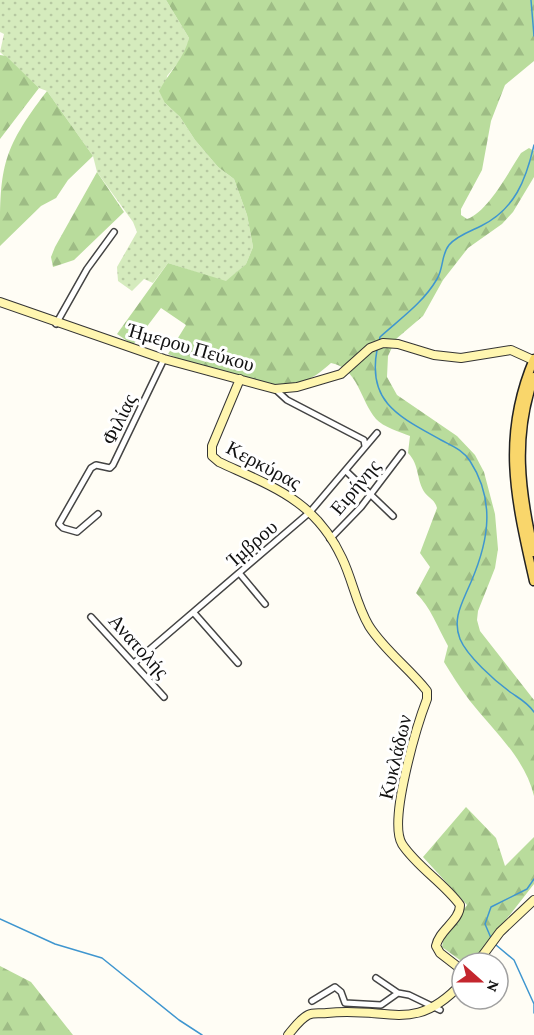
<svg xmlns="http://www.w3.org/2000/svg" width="534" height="1035" viewBox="0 0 534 1035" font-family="'Crimson Pro',serif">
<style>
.grass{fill:url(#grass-dots)}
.forest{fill:url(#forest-firs)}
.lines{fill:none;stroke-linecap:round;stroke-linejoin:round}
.stream{stroke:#3f96cf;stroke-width:1.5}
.street-casing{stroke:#444;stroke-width:8}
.secondary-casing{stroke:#333;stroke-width:10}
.primary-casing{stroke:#222;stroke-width:11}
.street{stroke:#fff;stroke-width:5}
.secondary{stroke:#fff6b0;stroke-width:8}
.primary{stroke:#f9d66b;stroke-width:8}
.labels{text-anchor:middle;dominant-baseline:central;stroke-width:6;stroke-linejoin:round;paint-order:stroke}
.street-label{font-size:20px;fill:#111;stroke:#fff}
</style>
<defs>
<pattern id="grass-dots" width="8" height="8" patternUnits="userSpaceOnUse" patternTransform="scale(1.5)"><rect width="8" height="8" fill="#d5ebbd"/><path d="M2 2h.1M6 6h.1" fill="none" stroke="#b6c8a1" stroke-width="1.8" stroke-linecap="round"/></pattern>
<pattern id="forest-firs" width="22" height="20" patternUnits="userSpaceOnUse" patternTransform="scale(1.5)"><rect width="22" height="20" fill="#b9dc9c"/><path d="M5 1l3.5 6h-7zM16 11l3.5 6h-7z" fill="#9ebc85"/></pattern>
</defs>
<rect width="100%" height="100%" fill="#fffdf5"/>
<path class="grass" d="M0 0H166L189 38 186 53 167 76 165 103 180 117 195 140 218 167 234 179 247 215 253 247 246 264 226 282 168 263 153 283 144 279 132 291 118 281 117 267 137 232 133 222 97 172 93 156 47 91 39 88 0 52 4 34 0 32Z"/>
<path class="forest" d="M166 0H534V61L505 85 491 121 482 170 461 209V215L467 219C488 212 509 171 521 153L529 148 534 151V177L513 212 502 224 468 248 443 280 423 316 396 339 388 356 387 377 397 395 457 436 475 455 484 472 495 514 498 549 495 568 478 611 477 620 480 631 534 700V796C525 758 493 730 470 701 460 688 452 675 444 662L448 646C437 626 431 608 416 593L430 567 420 553 437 508C435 500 430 499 425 493 416 480 420 465 408 453L410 436C400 432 383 427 376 419 360 400 358 368 331 363 321 372 312 379 299 383 268 392 198 367 168 354L186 325 161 308 133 345 117 334 168 263 226 281 246 264 253 247 247 215 234 179 218 167 195 140 180 117 165 103 159 91C169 72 184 59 189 38Z
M0 55 6 56 39 88 0 139Z
M47 91 93 156 68 180 56 198 41 206 0 246C0 169 0 152 47 91Z
M97 172 124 212 74 260 53 267 51 257 55 247Z
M466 807 496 838 505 866 534 837V884L472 963H464L442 947 444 936 467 905 423 857Z
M0 966 31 982 73 1035H0Z"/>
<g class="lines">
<path class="stream" d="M531 0 534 36
M379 342 380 337C401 318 423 303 437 279 444 267 441 255 449 245 456 236 471 231 481 226 515 209 526 180 534 145
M377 350C367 403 400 417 441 440 452 446 463 450 470 461 498 504 487 548 467 591 460 607 453 621 460 639 467 656 495 681 510 692 520 699 527 702 534 712
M0 919 55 944 102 958 179 1020 202 1035
M491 938 485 924 491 907 527 889 534 879
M496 945 514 960 534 1004V1013"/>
<defs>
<path id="street" d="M56 324 87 269 114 232
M275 389 287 400 364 440 365 446
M346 471 393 516
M98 514 77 532 63 528 59 524 91 468 96 465 110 468 113 465 164 359
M330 539 361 507 402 453
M240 574 265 604
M194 613 238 663
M91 617 164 697
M134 663 310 512 377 433
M376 978 398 993
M312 1001 335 987 341 992 345 1003 381 1005 398 993 409 995 440 1010"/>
<path id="secondary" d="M0 302 164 359 275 389 297 387 341 374 370 348 383 343 398 344 434 355 461 358 511 350 533 360
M240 379 212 446V456L219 462C273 487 315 500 342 558 353 581 356 604 369 626 385 651 409 668 427 691V699C417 725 388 821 402 844 417 867 444 883 460 905 460 921 439 930 436 946L440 953 462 970
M477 963 500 932 534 900
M288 1035C294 1028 300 1019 308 1015 314 1012 320 1014 327 1013 389 1006 414 1035 462 983"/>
<path id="primary" d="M534 359C500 438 516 501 534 581
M534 377C513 436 520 491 534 552"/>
</defs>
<use href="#street" class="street-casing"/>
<use href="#secondary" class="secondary-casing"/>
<use href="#primary" class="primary-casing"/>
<use href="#street" class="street"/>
<use href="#secondary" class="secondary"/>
<use href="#primary" class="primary"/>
</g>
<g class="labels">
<g class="street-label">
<text transform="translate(191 347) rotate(16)">Ήμερου Πεύκου</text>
<text transform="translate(119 419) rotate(-64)">Φιλίας</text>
<text transform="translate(264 465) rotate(28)">Κερκύρας</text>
<text transform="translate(355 487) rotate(-50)">Ειρήνης</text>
<text transform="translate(252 543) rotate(-41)">Ίμβρου</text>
<text transform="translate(139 646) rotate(48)">Ανατολής</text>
<text transform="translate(395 757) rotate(-77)">Κυκλάδων</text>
</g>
</g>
<g transform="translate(480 981) rotate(111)"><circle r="28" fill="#ffffff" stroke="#a0a0a0" stroke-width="1.5"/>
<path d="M0-4.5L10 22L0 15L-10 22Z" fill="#c4262e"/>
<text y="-9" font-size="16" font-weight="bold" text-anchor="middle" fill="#111111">N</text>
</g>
</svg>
